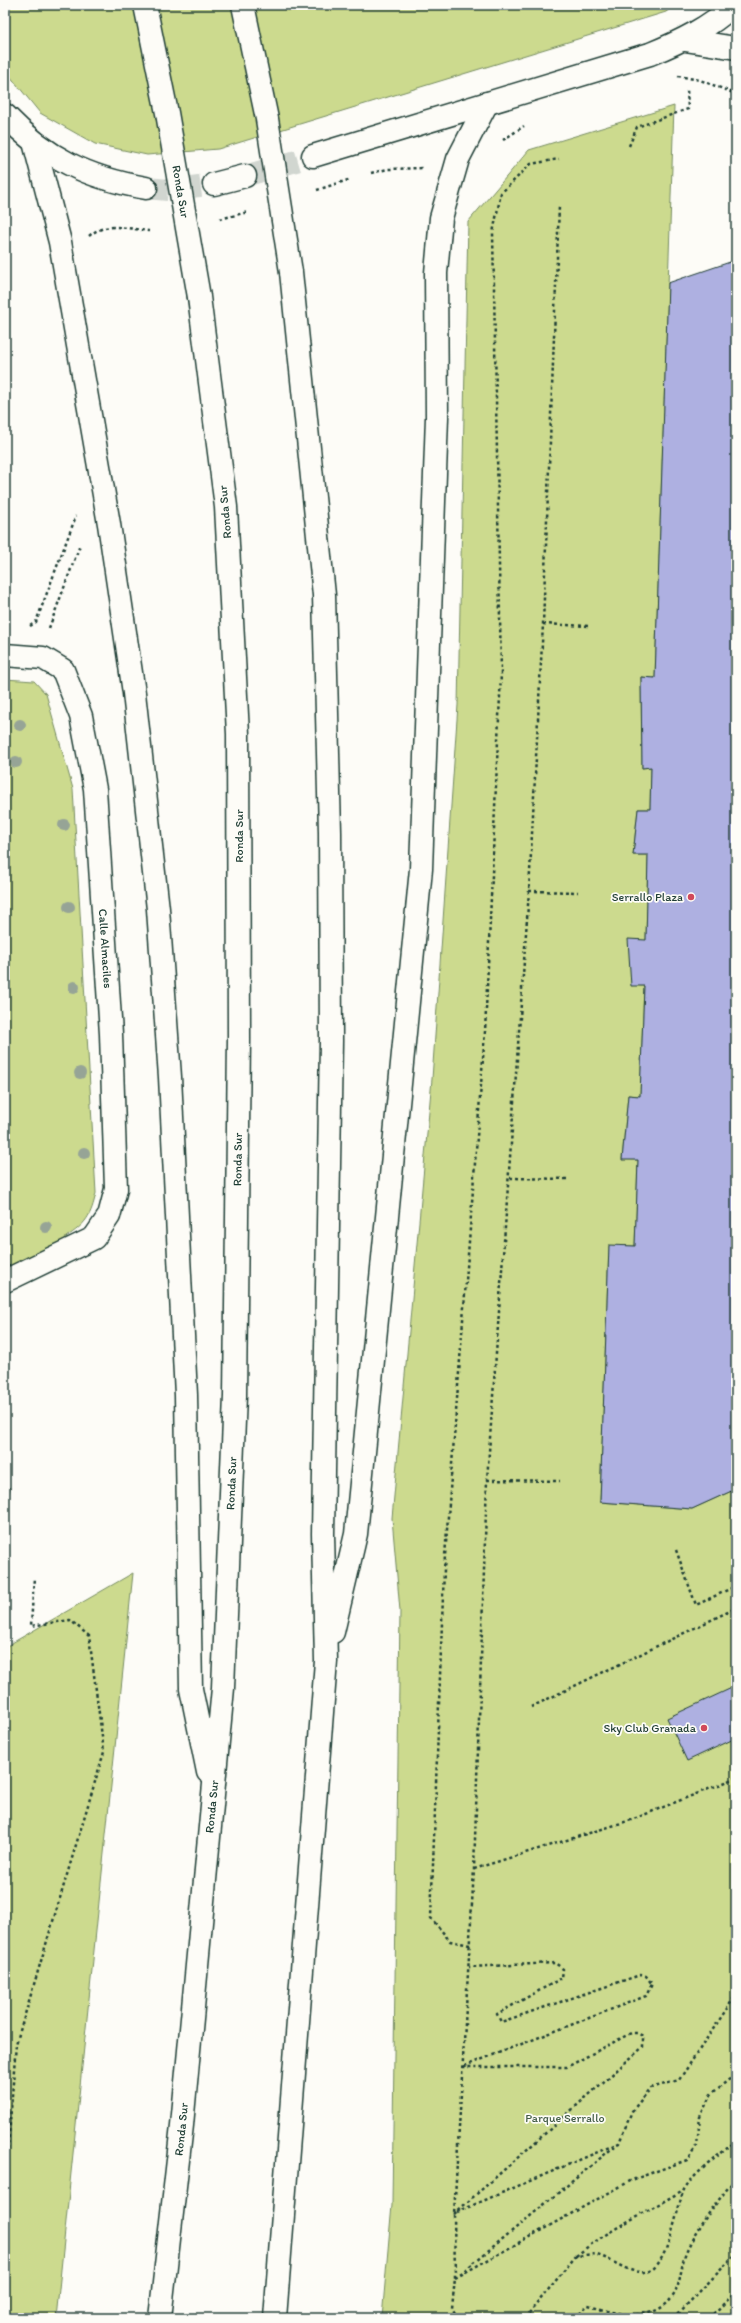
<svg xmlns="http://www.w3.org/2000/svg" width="741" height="2323" viewBox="0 0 741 2323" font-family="Itim,sans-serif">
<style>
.green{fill:#ccda8e;stroke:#768c61}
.building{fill:#aeb0e1;stroke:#1f3d34}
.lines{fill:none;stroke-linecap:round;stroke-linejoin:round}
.primary-tunnel{stroke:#d1d6d0;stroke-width:22;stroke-dasharray:22 11;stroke-linecap:butt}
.minor-casing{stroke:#1f3d34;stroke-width:25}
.primary-casing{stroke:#1f3d34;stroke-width:25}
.motorway-casing{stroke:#1f3d34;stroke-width:25}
.path{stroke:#1f3d34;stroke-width:2.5;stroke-dasharray:3 3;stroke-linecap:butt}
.minor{stroke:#fdfcf7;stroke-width:22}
.primary{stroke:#fdfcf7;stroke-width:22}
.motorway{stroke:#fdfcf7;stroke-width:22}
.motorway-bridge-casing{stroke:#1f3d34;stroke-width:25;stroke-linecap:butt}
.motorway-bridge{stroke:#fdfcf7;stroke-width:22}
.tree{fill:#96a496}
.poi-dot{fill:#d1495b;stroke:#fdfcf7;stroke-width:1.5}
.labels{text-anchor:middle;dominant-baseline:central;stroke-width:3.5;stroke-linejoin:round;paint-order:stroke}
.street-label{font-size:12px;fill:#1f3d34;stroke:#fdfcf7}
.poi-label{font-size:12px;fill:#1f3d34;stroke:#fdfcf7;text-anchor:end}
.park-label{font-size:12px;fill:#425c46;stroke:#fdfcf7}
</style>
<rect width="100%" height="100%" fill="#fdfcf7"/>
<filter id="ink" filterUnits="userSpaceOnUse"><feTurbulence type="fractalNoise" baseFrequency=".025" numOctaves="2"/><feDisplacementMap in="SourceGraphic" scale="8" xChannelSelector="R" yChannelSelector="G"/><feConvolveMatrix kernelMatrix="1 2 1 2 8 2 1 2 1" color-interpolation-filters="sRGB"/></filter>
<g filter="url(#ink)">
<path class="green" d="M5 5H675L666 12 218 149 147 155 95 144 40 113 5 70Z
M674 106 655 678 641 677 642 768 651 767 650 809H638L633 855H648L646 940 631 985 644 986 640 1096 628 1095 622 1159 638 1160 635 1246H609L600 1502 692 1509 736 1489V2318H382L392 2204 400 1611 392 1518 432 1079 458 705 468 222 529 150Z
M5 679 34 681 46 694 73 789 96 1193C91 1216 86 1224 66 1237L65 1245 5 1271Z
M133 1573 56 2318H5V1647Z"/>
<path class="building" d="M733 261 736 264V1489L692 1509 600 1502 609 1245 635 1246 638 1160H622L628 1095 640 1096 644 986H631L628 939 646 940 648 855H633L638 809H650L651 767 642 768 641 677 655 678 668 283Z
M5 1487 10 1488 5 1506Z
M736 1686V1738L687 1761 667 1718Z"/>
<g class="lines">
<path class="primary-tunnel" d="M245 176 313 156
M146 188 168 190 214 184"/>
<defs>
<g id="minor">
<path id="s1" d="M5 655 43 658 63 670 81 716 95 789 111 1034 116 1189 109 1216 94 1238 5 1281"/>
</g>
<path id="primary" d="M685 40 736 48
M5 115C46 158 88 178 146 188
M313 156 650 54C682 41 708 28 734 5
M214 184 245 176"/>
<g id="motorway">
<path d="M34 142 60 242 109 524 134 693 158 909 170 1077 186 1395 191 1689 208 1772"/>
<path d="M333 1632 356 1534 421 869 437 417 436 273 441 218 458 159 487 103"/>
<path id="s2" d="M160 2318 182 2125 223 1688 235 1396 239 1038 238 734 226 507 199 297"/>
<path d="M275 2318 326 1661 323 1534 331 1041 330 832 324 595 291 272"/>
</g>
</defs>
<use href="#minor" class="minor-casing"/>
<use href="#primary" class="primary-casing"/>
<use href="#motorway" class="motorway-casing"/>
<path class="path" d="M678 76 700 80 736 94
M503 140 524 126
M629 146 637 127 688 109 687 89
M371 173 388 169 424 168
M317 190 351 179
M220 219 248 212
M89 236C106 221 129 229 149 231
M543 624 589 626
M30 626 36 622 76 516
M49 628 80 545
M529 891 578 892
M510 1178 570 1179
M487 1480 560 1481
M676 1550 696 1605 736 1586
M531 1707 736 1608
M474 1869 631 1820 736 1778
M470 1945 450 1941 431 1918 444 1569 485 1032 501 673 493 233 501 193 531 164 559 159
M5 2186 16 2044 104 1752 89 1636 70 1620 31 1626 34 1577
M457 2212 619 2143 632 2111 651 2088 679 2080 736 1995
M454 2214 643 2047V2036L637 2033H631L567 2067H462L646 1996 652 1984 646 1976 640 1975 501 2022 497 2014 562 1978 563 1969 555 1963 469 1967
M576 2256C609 2229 647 2212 683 2190
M460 2274 615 2146
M455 2278 632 2180 687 2160 697 2145 700 2117 711 2094 736 2074
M601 2309C626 2316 659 2321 675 2293 681 2281 681 2265 686 2252 697 2227 715 2205 731 2184L736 2182
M458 2318 452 2308 455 2278 454 2214 474 1869 487 1480 529 891 543 624 559 206
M525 2318 576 2256C582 2256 591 2253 597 2255 614 2260 628 2274 646 2272 667 2270 677 2209 683 2192 688 2178 724 2151 736 2141
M575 2318 588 2306 601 2309 605 2318
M674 2318 736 2254
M709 2318 736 2292"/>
<use href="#minor" class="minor"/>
<use href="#primary" class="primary"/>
<use href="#motorway" class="motorway"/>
<defs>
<g id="motorway-bridge">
<path id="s3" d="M145 5 167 113 199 297"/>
<path d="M243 5 267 119 291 272"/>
</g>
</defs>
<use href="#motorway-bridge" class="motorway-bridge-casing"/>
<use href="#motorway-bridge" class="motorway-bridge"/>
</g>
<g class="tree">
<circle cx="20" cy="725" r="6"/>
<circle cx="16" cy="762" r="6"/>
<circle cx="64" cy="825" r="6"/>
<circle cx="69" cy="907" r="6"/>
<circle cx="74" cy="987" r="6"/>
<circle cx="80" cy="1073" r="6"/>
<circle cx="84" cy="1153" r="6"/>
<circle cx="46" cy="1227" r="6"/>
</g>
</g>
<g class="poi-dot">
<circle cx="691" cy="897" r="4"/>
<circle cx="704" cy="1728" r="4"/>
</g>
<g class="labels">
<g class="street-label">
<text stroke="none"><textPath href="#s3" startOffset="190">Ronda Sur</textPath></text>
<text transform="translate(225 512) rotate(-95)">Ronda Sur</text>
<text transform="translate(239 836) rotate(-90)">Ronda Sur</text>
<text stroke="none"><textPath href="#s1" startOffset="345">Calle Almaciles</textPath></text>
<text stroke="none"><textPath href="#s2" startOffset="1162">Ronda Sur</textPath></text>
<text stroke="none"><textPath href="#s2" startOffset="838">Ronda Sur</textPath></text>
<text stroke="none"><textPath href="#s2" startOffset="514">Ronda Sur</textPath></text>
<text stroke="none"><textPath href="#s2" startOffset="190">Ronda Sur</textPath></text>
</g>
<g class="poi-label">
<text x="683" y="897">Serrallo Plaza</text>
<text x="696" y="1728">Sky Club Granada</text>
</g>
<g class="park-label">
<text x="565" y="2118">Parque Serrallo</text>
</g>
</g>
<rect width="741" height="2323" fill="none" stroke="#fdfcf7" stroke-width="20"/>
<rect x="10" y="10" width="721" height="2303" fill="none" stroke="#1f3d34" stroke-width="1.5" filter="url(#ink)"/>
</svg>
